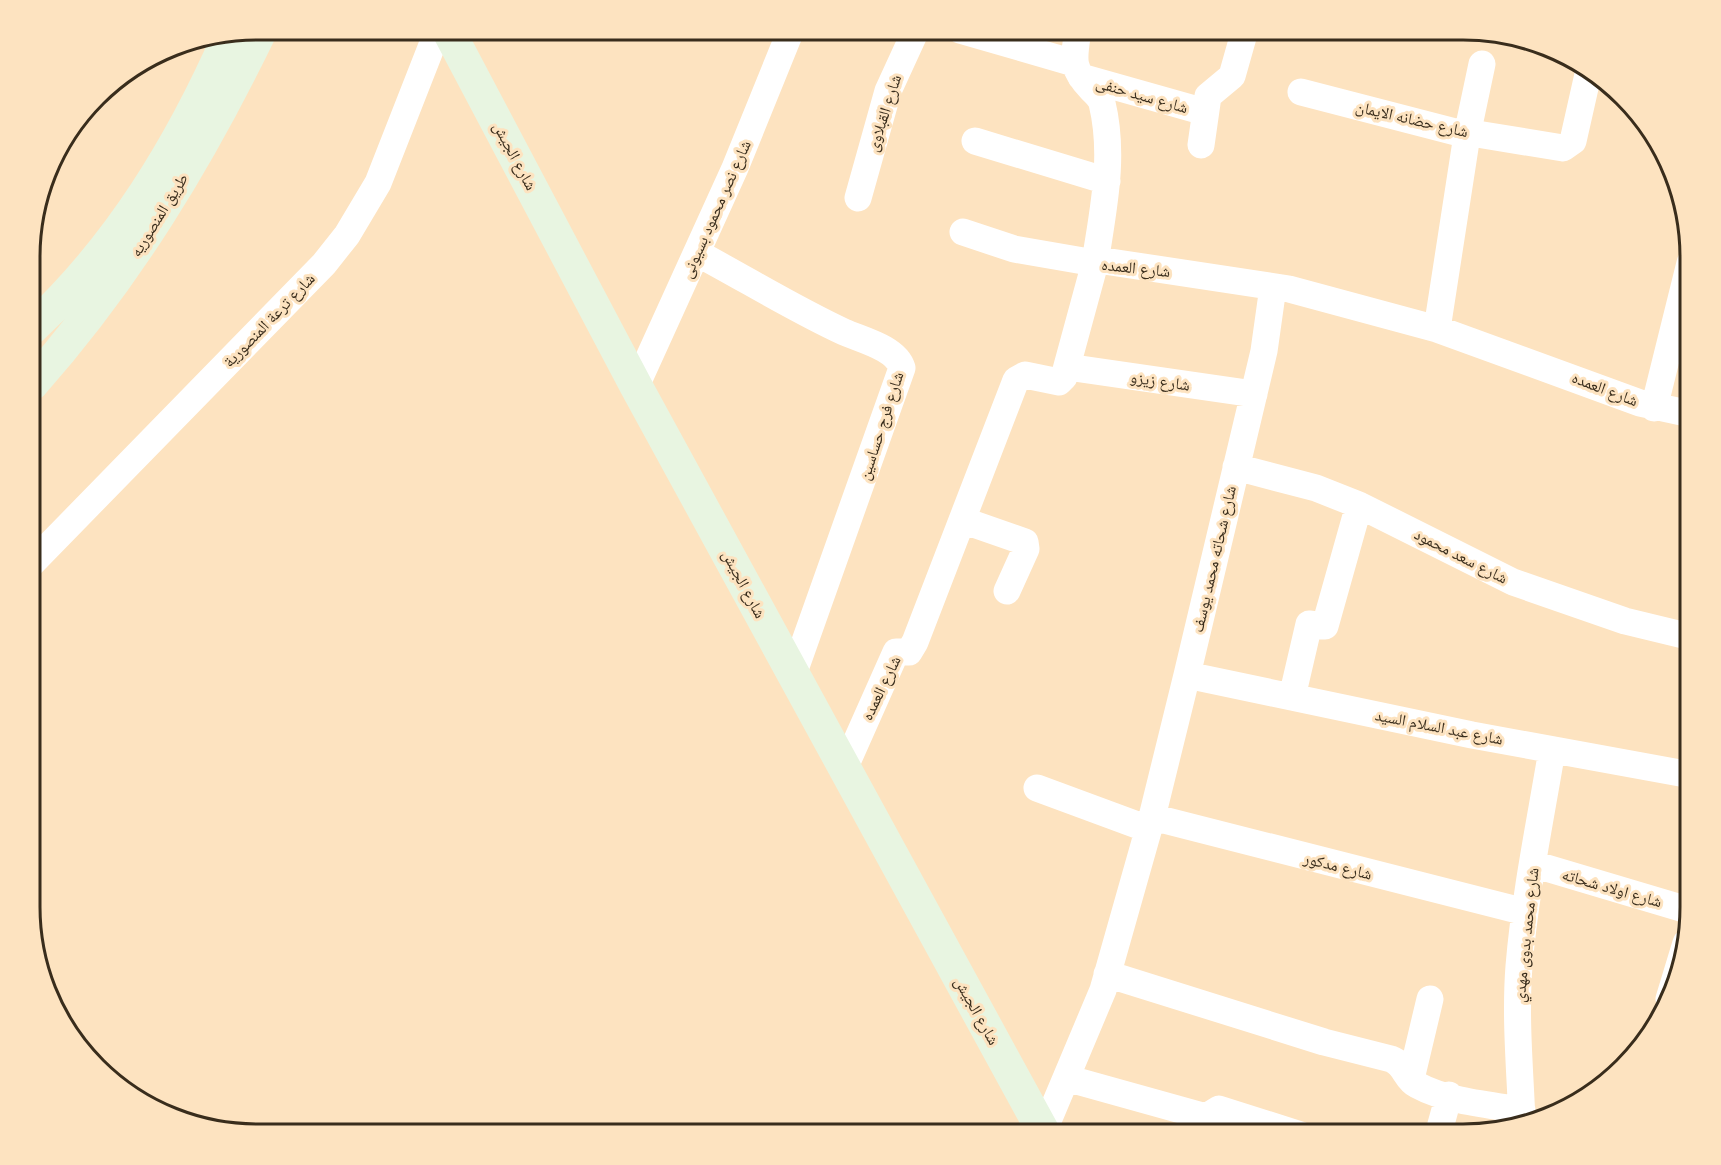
<svg xmlns="http://www.w3.org/2000/svg" width="1721" height="1165" viewBox="0 0 1721 1165" font-family="'Fira Sans','Noto Naskh Arabic',sans-serif">
<style>
.lines{fill:none;stroke-linecap:round;stroke-linejoin:round}
.street{stroke:#fff;stroke-width:27}
.secondary{stroke:#e8f5e1;stroke-width:33}
.labels{text-anchor:middle;dominant-baseline:central;stroke-width:6;stroke-linejoin:round;paint-order:stroke}
.street-label{font-size:16px;fill:#392d1c;stroke:#fde3c0}
.rim{fill:none;stroke:#392d1c;stroke-width:3}
</style>
<rect width="100%" height="100%" fill="#fde3c0"/>
<g class="lines">
<path class="street" d="M960 30 1074 63
M1081 77 1205 112
M1301 92 1467 135 1477 134 1563 148 1573 141 1589 70
M975 141 1107 181
M1201 145 1208 96 1232 76 1245 30
M858 198 888 91 916 30
M963 232 1014 249 1095 263C1103 209 1115 157 1102 103 1100 97 1095 93 1091 89 1070 67 1074 58 1078 30
M697 253C746 279 794 309 844 332 862 340 896 348 902 368L793 675
M1437 329 1467 135 1482 64
M1067 367 1254 394
M636 386 735 168 791 30
M1654 408 1690 263
M1236 467 1316 488 1359 505 1513 582 1625 621 1691 637
M962 520 1025 542 1026 549 1007 591
M32 563 324 264 347 235 378 183 438 30
M1187 675 1472 735 1691 775
M1292 697 1309 624 1325 626 1359 505
M844 769 896 652H909L915 642 1016 380 1025 375 1059 382 1064 377 1095 263 1104 261 1289 289 1437 329 1640 403 1691 414
M1037 788 1148 829
M1152 817 1525 912
M1533 864 1691 911
M1107 974 1324 1042 1391 1059C1405 1064 1405 1079 1417 1085 1446 1101 1489 1105 1522 1110
M1669 999 1686 943
M1066 1078 1206 1117 1219 1109 1301 1135
M1411 1079 1430 999
M1522 1121C1520 1070 1515 1018 1519 966 1525 894 1540 822 1552 750
M1042 1135 1103 990 1152 817 1187 675 1264 351 1273 287
M1438 1135 1449 1095"/>
<path class="secondary" d="M448 30 636 386 1045 1135
M32 328C120 246 181 145 229 36
M32 384C127 277 199 158 261 30"/>
</g>
<g class="labels">
<g class="street-label">
<text transform="translate(1142 95) rotate(16)">شارع سيد حنفى</text>
<text transform="translate(884 113) rotate(-72)">شارع القبلاوى</text>
<text transform="translate(1412 119) rotate(13)">شارع حضانه الايمان</text>
<text transform="translate(515 156) rotate(62)">شارع الجيش</text>
<text transform="translate(716 209) rotate(-66)">شارع نصر محمود بسيونى</text>
<text transform="translate(159 215) rotate(-58)">طريق المنصوريه</text>
<text transform="translate(1136 268) rotate(6)">شارع العمده</text>
<text transform="translate(269 320) rotate(-46)">شارع ترعة المنصورية</text>
<text transform="translate(1160 381) rotate(8)">شارع زيزو</text>
<text transform="translate(1605 389) rotate(21)">شارع العمده</text>
<text transform="translate(881 426) rotate(-72)">شارع فرج حساسين</text>
<text transform="translate(1461 556) rotate(27)">شارع سعد محمود</text>
<text transform="translate(1214 559) rotate(-77)">شارع شحاته محمد يوسف</text>
<text transform="translate(744 584) rotate(62)">شارع الجيش</text>
<text transform="translate(881 688) rotate(-64)">شارع العمده</text>
<text transform="translate(1439 727) rotate(11)">شارع عبد السلام السيد</text>
<text transform="translate(1338 866) rotate(14)">شارع مدكور</text>
<text transform="translate(1612 888) rotate(16)">شارع اولاد شحاته</text>
<text transform="translate(1526 935) rotate(-84)">شارع محمد بدوى مهدي</text>
<text transform="translate(977 1011) rotate(61)">شارع الجيش</text>
</g>
</g>
<path d="M0 0H1721V1165H0ZM257 40H1463A217 217 0 0 1 1680 257V907A217 217 0 0 1 1463 1124H257A217 217 0 0 1 40 907V257A217 217 0 0 1 257 40Z" fill="#fde3c0" fill-rule="evenodd"/>
<path class="rim" d="M257 40H1463A217 217 0 0 1 1680 257V907A217 217 0 0 1 1463 1124H257A217 217 0 0 1 40 907V257A217 217 0 0 1 257 40Z"/>
</svg>
